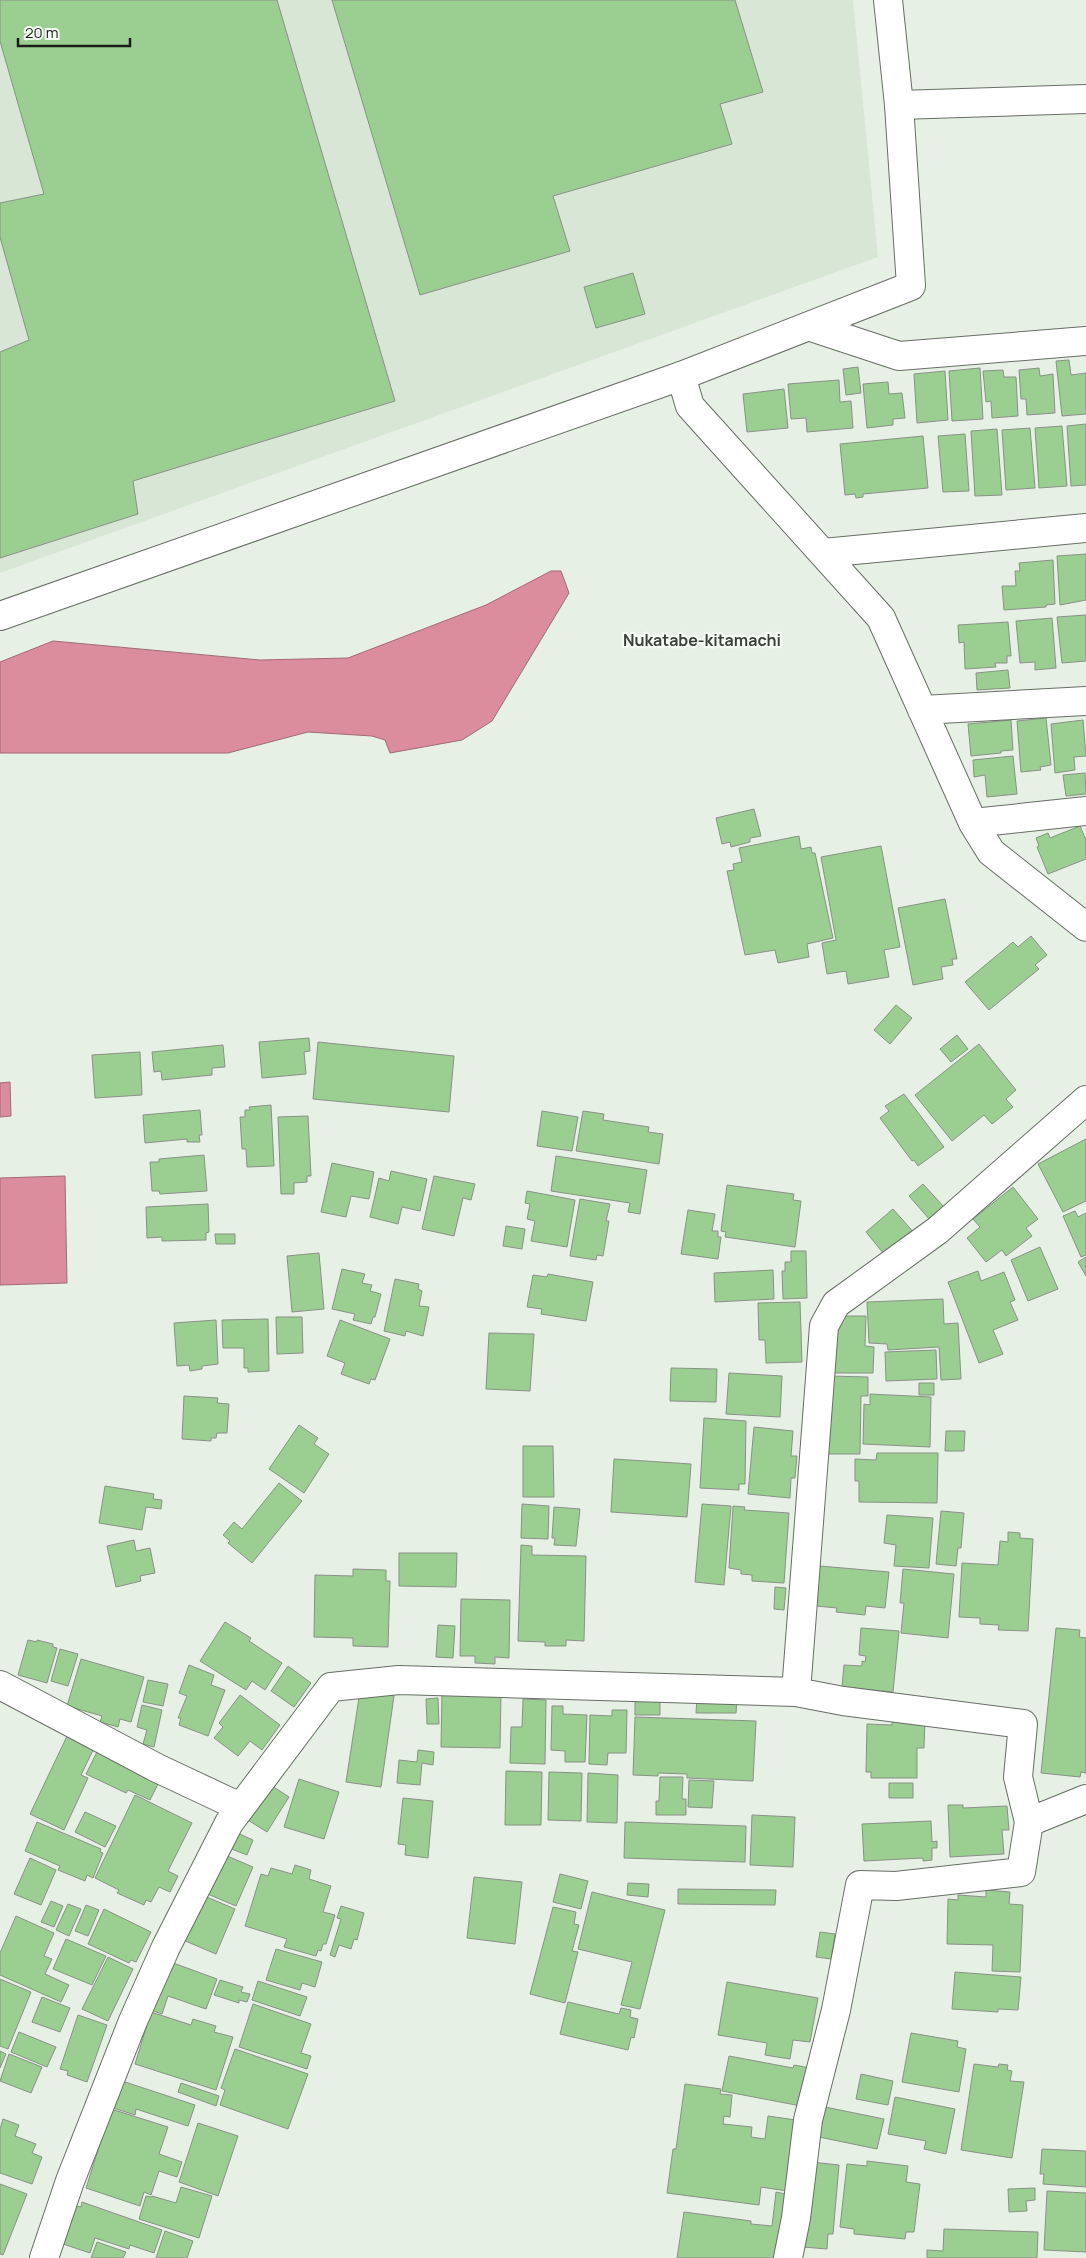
<svg xmlns="http://www.w3.org/2000/svg" width="1086" height="2258" viewBox="0 0 1086 2258" font-family="Manrope,sans-serif">
<style>
.built{fill:#d8e6d5}
.water{fill:#db8c9d;stroke:#a16a75}
.building{fill:#9bce91;stroke:#899187}
.lines{fill:none;stroke-linecap:round;stroke-linejoin:round}
.minor-casing{stroke:#676e65;stroke-width:30}
.tertiary-casing{stroke:#676e65;stroke-width:30}
.minor{stroke:#fff;stroke-width:28}
.tertiary{stroke:#fff;stroke-width:28}
.labels{text-anchor:middle;dominant-baseline:central;stroke-width:4.5;stroke-linejoin:round;paint-order:stroke}
.neighbourhood-label{font-size:16px;font-weight:bold;fill:#3a4138;stroke:#f4fdf2}
</style>
<rect width="100%" height="100%" fill="#e7f0e5"/>
<path class="built" d="M0 0H853L878 257 0 573Z"/>
<path class="water" d="M551 571H561L569 593 492 721 462 740 390 753 385 740 372 736 308 732 228 753H0V662L53 641 260 660 348 658 486 605Z
M10 1082 11 1116 0 1117V1083Z
M65 1176 67 1283 0 1285V1178Z"/>
<path class="building" d="M0 0H277L395 401 133 481 138 514 0 558V352L29 340 0 237V203L44 194 0 41Z
M332 0H735L763 92 720 104 732 144 553 196 570 251 420 295Z
M633 273 645 314 596 328 584 287Z
M1069 360 1071 375 1086 373V414L1062 416 1056 361Z
M858 367 861 393 846 395 843 369Z
M980 368 983 419 952 421 949 371Z
M1039 368 1040 376 1053 374 1055 413 1027 415 1026 399H1021L1019 370Z
M1003 370 1004 377H1016L1018 416 992 418 991 401 986 402 983 371Z
M945 371 948 420 917 423 914 374Z
M839 380 840 402 851 401 853 428 807 432 806 418 791 419 788 384Z
M888 382 889 394 902 393 905 418 893 419V425L867 428 863 384Z
M784 389 788 428 747 432 743 394Z
M1086 424V485L1071 486 1067 426Z
M1062 426 1067 486 1039 488 1035 428Z
M1030 428 1035 488 1006 490 1002 430Z
M997 429 1002 495 975 496 971 431Z
M965 434 969 491 943 492 938 436Z
M923 436 928 488 863 494V497L856 498 855 494 845 495 840 444Z
M1086 554V600L1060 605 1057 556Z
M1053 560 1055 604 1046 605V607L1004 610 1002 586H1016L1015 571H1020L1019 563Z
M1086 615V661L1062 663 1057 617Z
M1052 618 1056 668 1035 670V662L1020 663 1016 621Z
M1008 622 1011 656H1007V663H995L996 667 965 669 964 642 959 643 958 625Z
M1008 670 1010 688 977 690 976 673Z
M1046 718 1051 765 1040 767 1041 770 1021 772 1017 721Z
M1011 720 1013 750 1001 751V753L971 756 968 724Z
M1083 720 1086 756 1074 757 1075 770 1055 773 1051 724Z
M1013 756 1017 794 987 797 985 775 974 777 973 760Z
M1085 773 1086 794 1066 796 1063 775Z
M754 809 761 836 750 838V842L731 847 730 842 722 844 716 818Z
M1080 826 1086 840V859L1048 874 1037 847 1039 846 1036 838 1048 833 1050 838Z
M799 836 801 849 811 847 812 853H815L833 938 807 944 809 957 778 963 775 950 745 955 727 871 734 870 733 864 742 862 739 848Z
M881 846 900 947 884 950 889 977 848 984 846 971 827 974 822 943 836 940 821 857Z
M945 899 957 959H952L953 965 941 967 943 979 913 985 898 908Z
M1031 936 1047 955 1035 965 1039 969 989 1010 965 982 1013 942 1018 947Z
M896 1005 912 1018 890 1044 874 1030Z
M957 1035 968 1049 951 1062 940 1049Z
M309 1038 310 1051 304 1052 306 1074 262 1078 259 1042Z
M318 1042 454 1056 449 1112 313 1099Z
M979 1044 1016 1090 1006 1099 1013 1107 992 1124 984 1115 952 1141 915 1095Z
M223 1045 225 1067 212 1068V1075L162 1080 161 1071 154 1072 152 1052Z
M140 1052 142 1095 95 1098 92 1055Z
M904 1094 944 1147 918 1166 914 1160 912 1161 880 1118 889 1111 885 1106Z
M271 1105 274 1166 247 1167 246 1149H242L240 1117H245V1110H250L249 1107Z
M200 1110 202 1135H199L200 1142H187V1139L145 1143 143 1115Z
M542 1111 578 1117 572 1151 537 1146Z
M583 1111 604 1114 603 1120 649 1127 648 1132 663 1134 659 1164 576 1151Z
M308 1116 311 1176H307V1182L294 1183V1194H281L278 1117Z
M1086 1139V1201L1063 1212 1038 1164Z
M204 1155 207 1191 160 1194 159 1191H152L150 1162H159V1159Z
M556 1156 647 1170 640 1214 628 1212 630 1203 551 1191Z
M332 1163 374 1172 369 1199 351 1196 346 1217 321 1212Z
M391 1171 427 1179 420 1211 402 1207 398 1224 370 1217 379 1178 389 1181Z
M434 1176 475 1184 471 1200 463 1198 454 1236 422 1229Z
M923 1184 944 1207 930 1220 909 1196Z
M727 1185 794 1194 793 1200 801 1201 795 1247 725 1237 726 1232 721 1231Z
M1013 1187 1038 1219 1026 1228 1032 1236 1006 1256 1002 1250 986 1262 967 1238 980 1227 973 1219Z
M527 1191 575 1200 567 1247 531 1241 535 1221 527 1219 530 1204 525 1203Z
M580 1199 610 1204 606 1221H609L603 1256 597 1255 596 1260 570 1256Z
M208 1204 209 1232 206 1233V1240L162 1241V1237L147 1238 146 1207Z
M893 1209 916 1235 888 1259 866 1232Z
M688 1210 715 1214 712 1231H718V1237H721L718 1259 681 1254Z
M1075 1211 1078 1217 1086 1213V1255L1081 1257 1063 1216Z
M506 1226 525 1229 522 1249 503 1246Z
M215 1234H235V1244H216Z
M1040 1247 1058 1289 1028 1301 1011 1260Z
M791 1251H806L807 1298 783 1299 782 1271H785V1262H791Z
M319 1253 324 1309 292 1312 287 1256Z
M1086 1257V1276L1078 1262Z
M342 1269 365 1274 362 1283 372 1285 370 1291 381 1294 375 1317H373L371 1324 353 1320 355 1314 332 1309Z
M773 1270 774 1299 715 1302 714 1273Z
M978 1271 981 1281 1004 1272 1015 1300 1010 1302 1018 1320 993 1330 1003 1354 979 1363 948 1282Z
M548 1274 593 1282 586 1321 541 1314 542 1309 527 1307 533 1275 547 1277Z
M395 1279 419 1284 418 1289 422 1291 419 1306 429 1307 423 1336 406 1331 405 1336 384 1331Z
M943 1299 944 1324 958 1323 961 1379 941 1380 939 1347 888 1350 887 1344 869 1343 867 1302Z
M800 1302 802 1362 766 1363 765 1340H759L758 1303Z
M833 1316H866L865 1346 874 1347 873 1373H832Z
M276 1317H302L303 1353 277 1354Z
M268 1319 269 1371 248 1372V1368H244V1348H223L222 1320Z
M216 1320 218 1364 202 1366V1369L190 1371 189 1365 177 1366 174 1323Z
M340 1320 390 1339 375 1380 371 1379 369 1384 341 1374 345 1363 327 1356Z
M489 1333 534 1334 530 1391 486 1389Z
M936 1350 937 1379 886 1381 885 1352Z
M671 1368 717 1369 716 1402 670 1401Z
M729 1373 782 1376 780 1417 726 1414Z
M830 1376 868 1377V1396H861L860 1454H828Z
M919 1383H934V1395H919Z
M870 1394 931 1397 930 1447 863 1444 864 1404 870 1405Z
M184 1396 218 1398 217 1403 229 1404 227 1433H217L216 1438H211V1441L182 1439Z
M704 1418 746 1421 745 1484H739V1490L700 1488Z
M299 1425 318 1438 314 1444 329 1454 304 1493 269 1469Z
M754 1427 793 1431 791 1456H797L795 1478H791L790 1498 748 1494Z
M946 1431H965L964 1451H945Z
M523 1446H553L554 1497H523Z
M877 1453H938L937 1503 859 1502V1481H855V1459L876 1460Z
M614 1459 691 1464 687 1517 611 1512Z
M279 1483 302 1501 252 1563 228 1543 230 1541 223 1535 234 1522 242 1529Z
M105 1486 154 1494 153 1499 162 1500 161 1509 146 1507 142 1530 99 1523Z
M522 1504 549 1506 548 1539 521 1538Z
M702 1504 731 1506 724 1585 695 1582Z
M733 1506 745 1507 744 1510 789 1513 784 1583 752 1581V1575L741 1574V1570L729 1568Z
M554 1507 580 1509 576 1546 554 1545 555 1538H552Z
M941 1511 964 1513 961 1548H958L956 1566 936 1564Z
M887 1515 933 1518 929 1568 894 1566 896 1545 884 1543Z
M1008 1532 1020 1533V1538L1033 1539 1028 1631 998 1630 999 1625 980 1624V1618L959 1617 962 1563 998 1565 1000 1541 1008 1542Z
M134 1540 136 1551 150 1548 155 1573 140 1576 141 1581 116 1587 107 1546Z
M521 1545 532 1546V1555L586 1556 584 1641 566 1640V1646H545V1642L518 1641Z
M399 1553H457L456 1587 399 1586Z
M820 1566 889 1572 885 1608 866 1606 865 1615 836 1612 837 1608 816 1606Z
M353 1569 386 1570V1581H390L388 1647 353 1646V1638L314 1637 315 1575 353 1576Z
M903 1569 954 1574 948 1638 901 1633 904 1603H900Z
M775 1587 786 1588 784 1610 774 1609Z
M461 1599 510 1600 509 1658 495 1657V1664L475 1663V1656H460Z
M225 1622 251 1638 249 1641 282 1663 265 1690 252 1681 246 1690 200 1661Z
M438 1625 455 1626 453 1658 436 1657Z
M861 1628 899 1631 893 1692 842 1687 844 1665 862 1666V1661L865 1662 866 1656 859 1655Z
M1056 1628 1080 1630 1079 1637 1086 1638V1773L1081 1772 1080 1777 1041 1773Z
M28 1640 37 1642V1640L53 1644V1647L57 1648 47 1683 18 1675Z
M60 1649 78 1654 68 1686 51 1681Z
M81 1659 144 1677 131 1722 120 1719 118 1727 100 1722 102 1716 67 1706Z
M189 1665 214 1675 211 1685 225 1690 208 1736 179 1725 181 1718H178L187 1696 179 1693Z
M288 1666 311 1683 294 1707 271 1691Z
M148 1680 168 1684 163 1706 143 1702Z
M360 1691 394 1696 381 1787 346 1782Z
M442 1693 501 1694 500 1748 441 1747Z
M240 1695 280 1725 262 1750 250 1741 238 1756 214 1738 223 1727 219 1723Z
M635 1695 660 1696V1715H635Z
M697 1697 737 1698 736 1713H696Z
M438 1698 439 1724H427L426 1699Z
M523 1699 546 1700 545 1764 510 1763 511 1727H522Z
M142 1705 162 1710 154 1747 143 1744 147 1730 137 1727Z
M552 1706H563V1714L587 1715 585 1762H565V1751L551 1750Z
M612 1710H627L626 1753H608L607 1765 589 1764 590 1715 612 1716Z
M635 1717 756 1721 753 1781 687 1778V1774L658 1773V1776L633 1775Z
M925 1718 924 1748H917V1778H871V1772H866L867 1724 892 1725V1720Z
M69 1732 96 1744 81 1775 88 1778 64 1830 30 1814Z
M101 1744 163 1774 150 1800 128 1790 126 1793 86 1774Z
M418 1750 434 1752 433 1765 422 1763 420 1785 397 1783 399 1760 417 1762Z
M506 1771 542 1772 541 1825H505Z
M549 1772 582 1773 581 1821 548 1820Z
M588 1773 618 1775 617 1823 587 1822Z
M660 1777H683L682 1799H686V1815H656V1801H659Z
M299 1779 339 1792 324 1839 284 1827Z
M689 1780 714 1781 712 1808 688 1807Z
M266 1782 289 1797 267 1832 243 1817Z
M889 1783H913V1798H889Z
M135 1795 192 1823 168 1871 178 1876 170 1892 159 1887 151 1902 146 1900 144 1905 117 1893 119 1890 95 1878Z
M403 1798 433 1801 428 1858 405 1855 406 1845 398 1844Z
M948 1805H963V1808L1007 1806 1009 1830H1002L1004 1854 950 1857Z
M85 1812 116 1826 105 1847 75 1832Z
M752 1815 795 1817 793 1867 750 1865Z
M931 1821 932 1842 937 1841V1848H932V1860L923 1861V1858L864 1861 862 1824Z
M37 1822 101 1849 100 1852 103 1853 93 1878 87 1875 85 1881 58 1870 60 1866 25 1851Z
M625 1822 746 1826 745 1862 624 1858Z
M231 1830 253 1840 247 1855 224 1846Z
M220 1853 253 1867 236 1906 203 1892Z
M30 1858 56 1870 41 1905 14 1894Z
M295 1865 311 1870 309 1879 331 1886 323 1912 335 1915 326 1944H323L321 1951 318 1950 316 1956 284 1947 287 1939 245 1926 261 1874 268 1876 271 1868 292 1874Z
M560 1874 588 1881 581 1909 553 1902Z
M474 1877 522 1882 515 1944 467 1938Z
M628 1883 649 1884 648 1897 627 1895Z
M678 1889 776 1890 775 1905 678 1904Z
M986 1890 1010 1892 1009 1904 1023 1905 1020 1972 992 1971 993 1945 947 1944 948 1899 958 1900V1895L986 1897Z
M592 1892 665 1910 640 2009 621 2005 632 1962 578 1949Z
M202 1895 235 1909 216 1954 183 1940Z
M51 1901 63 1906 54 1927 41 1922Z
M68 1904 81 1909 69 1936 56 1930Z
M86 1905 99 1910 88 1936 75 1931Z
M341 1906 364 1913 357 1940 354 1939 351 1949 339 1945 335 1957 330 1955 341 1919 337 1918Z
M553 1907 576 1912 574 1924 579 1925 572 1951 578 1952 565 2003 530 1994Z
M104 1909 151 1932 136 1962 131 1960 129 1963 88 1944Z
M16 1916 54 1933 44 1956 52 1959 45 1974 69 1985 61 2002 0 1975V1953Z
M820 1932 835 1934 831 1959 816 1957Z
M66 1939 106 1956 92 1985 53 1969Z
M276 1949 322 1962 315 1987 302 1983 300 1990 266 1980Z
M108 1957 133 1969 108 2021 82 2009Z
M165 1960 217 1979 206 2009 168 1996 162 2014 148 2009Z
M955 1972 1021 1977 1018 2010 998 2009V2012L952 2009Z
M0 1979 31 1992 8 2049 0 2046Z
M220 1980 243 1987 241 1992 250 1994 247 2002 239 2000V2003L214 1995Z
M258 1981 307 1997 300 2016 252 2000Z
M727 1982 818 1998 810 2042 793 2040 790 2059 765 2055 767 2043 718 2035Z
M42 1997 70 2008 60 2032 32 2022Z
M568 2002 619 2014 621 2008 631 2010 630 2017 638 2019 634 2038 631 2037 628 2050 560 2034Z
M253 2004 311 2024 301 2053 311 2056 307 2069 239 2047Z
M151 2012 191 2025 193 2019 216 2026 214 2032 233 2037 216 2090 135 2064Z
M78 2015 107 2025 87 2082 67 2075 68 2071 60 2069Z
M19 2032 56 2047 47 2067 11 2052Z
M911 2033 958 2041 957 2047 966 2049 959 2092 902 2082Z
M235 2049 308 2074 288 2129 220 2105 225 2090 221 2088Z
M0 2051 6 2054 0 2068Z
M9 2054 42 2067 31 2093 0 2081Z
M729 2056 793 2068 794 2065 810 2068 801 2106 722 2091Z
M974 2064 998 2067 999 2064 1008 2065 1007 2070 1012 2071 1010 2081 1024 2082 1012 2158 961 2150Z
M861 2074 893 2081 888 2105 856 2099Z
M116 2079 195 2105 188 2126 136 2109 135 2115 107 2106Z
M181 2083 219 2096 216 2106 178 2092Z
M685 2084 721 2089 720 2094 732 2095 730 2117 724 2116 723 2124 752 2127 751 2137 765 2139 768 2116 796 2120 787 2191 761 2187 759 2205 667 2193 673 2149H676Z
M895 2097 955 2109 946 2154 924 2149 926 2141 888 2134Z
M820 2106 884 2119 877 2149 814 2136Z
M111 2109 168 2127 159 2154 182 2162 177 2177 159 2171 151 2195 144 2192 140 2206 86 2188Z
M3 2119 19 2125 15 2136 36 2144 32 2153 42 2157 32 2184 0 2173V2129Z
M198 2123 238 2136 218 2196 179 2182Z
M1042 2149 1086 2151V2187L1043 2184 1044 2174H1040Z
M867 2161 908 2166 906 2182 920 2184 914 2232H906L905 2239 854 2234V2229L840 2227 847 2164 867 2166Z
M811 2162 839 2165 833 2234H828L827 2249 803 2247Z
M0 2184 27 2194 3 2255 0 2254Z
M181 2187 212 2196 199 2238 139 2219 146 2196 152 2197V2196L176 2203Z
M1035 2188V2200L1026 2201 1027 2211 1009 2212 1008 2189Z
M1047 2191 1086 2193V2252L1044 2250Z
M776 2192 785 2194 777 2258H677L684 2212 751 2221V2224L772 2226Z
M82 2202 162 2230 154 2253 130 2245 129 2249 95 2238 90 2253 63 2244 76 2206 81 2207Z
M944 2229 1038 2232 1037 2258H927V2250L943 2251Z
M165 2231 193 2241 187 2258H156Z
M97 2242 126 2252 123 2258H91Z"/>
<g class="lines">
<defs>
<path id="minor" d="M899 105 1086 99
M811 327 899 356 1086 341
M681 376 690 406 881 618 973 823 991 852 1086 927
M823 553 1086 528
M922 710 1086 701
M973 823 1086 811
M0 1685 157 1768 240 1807
M796 1692 824 1326 836 1304 938 1230 1086 1100
M1029 1822 1086 1799
M44 2258 70 2181 133 2021 166 1947 229 1823 331 1687 399 1680 796 1692 843 1701 1023 1724 1018 1777 1029 1822 1021 1872 896 1886 860 1885 836 2010 808 2120 796 2218 788 2258"/>
<path id="tertiary" d="M0 616 681 376 911 286 899 105 888 0"/>
</defs>
<use href="#minor" class="minor-casing"/>
<use href="#tertiary" class="tertiary-casing"/>
<use href="#minor" class="minor"/>
<use href="#tertiary" class="tertiary"/>
</g>
<g class="labels">
<g class="neighbourhood-label">
<text x="702" y="640">Nukatabe-kitamachi</text>
</g>
</g>
<path d="M18 38v8h112v-8" fill="none" stroke="#191c19" stroke-width="2.5"/>
<text x="25" y="38" font-size="15" fill="#191c19" stroke="#f4fdf2" stroke-width="4" paint-order="stroke">20 m</text>
</svg>
